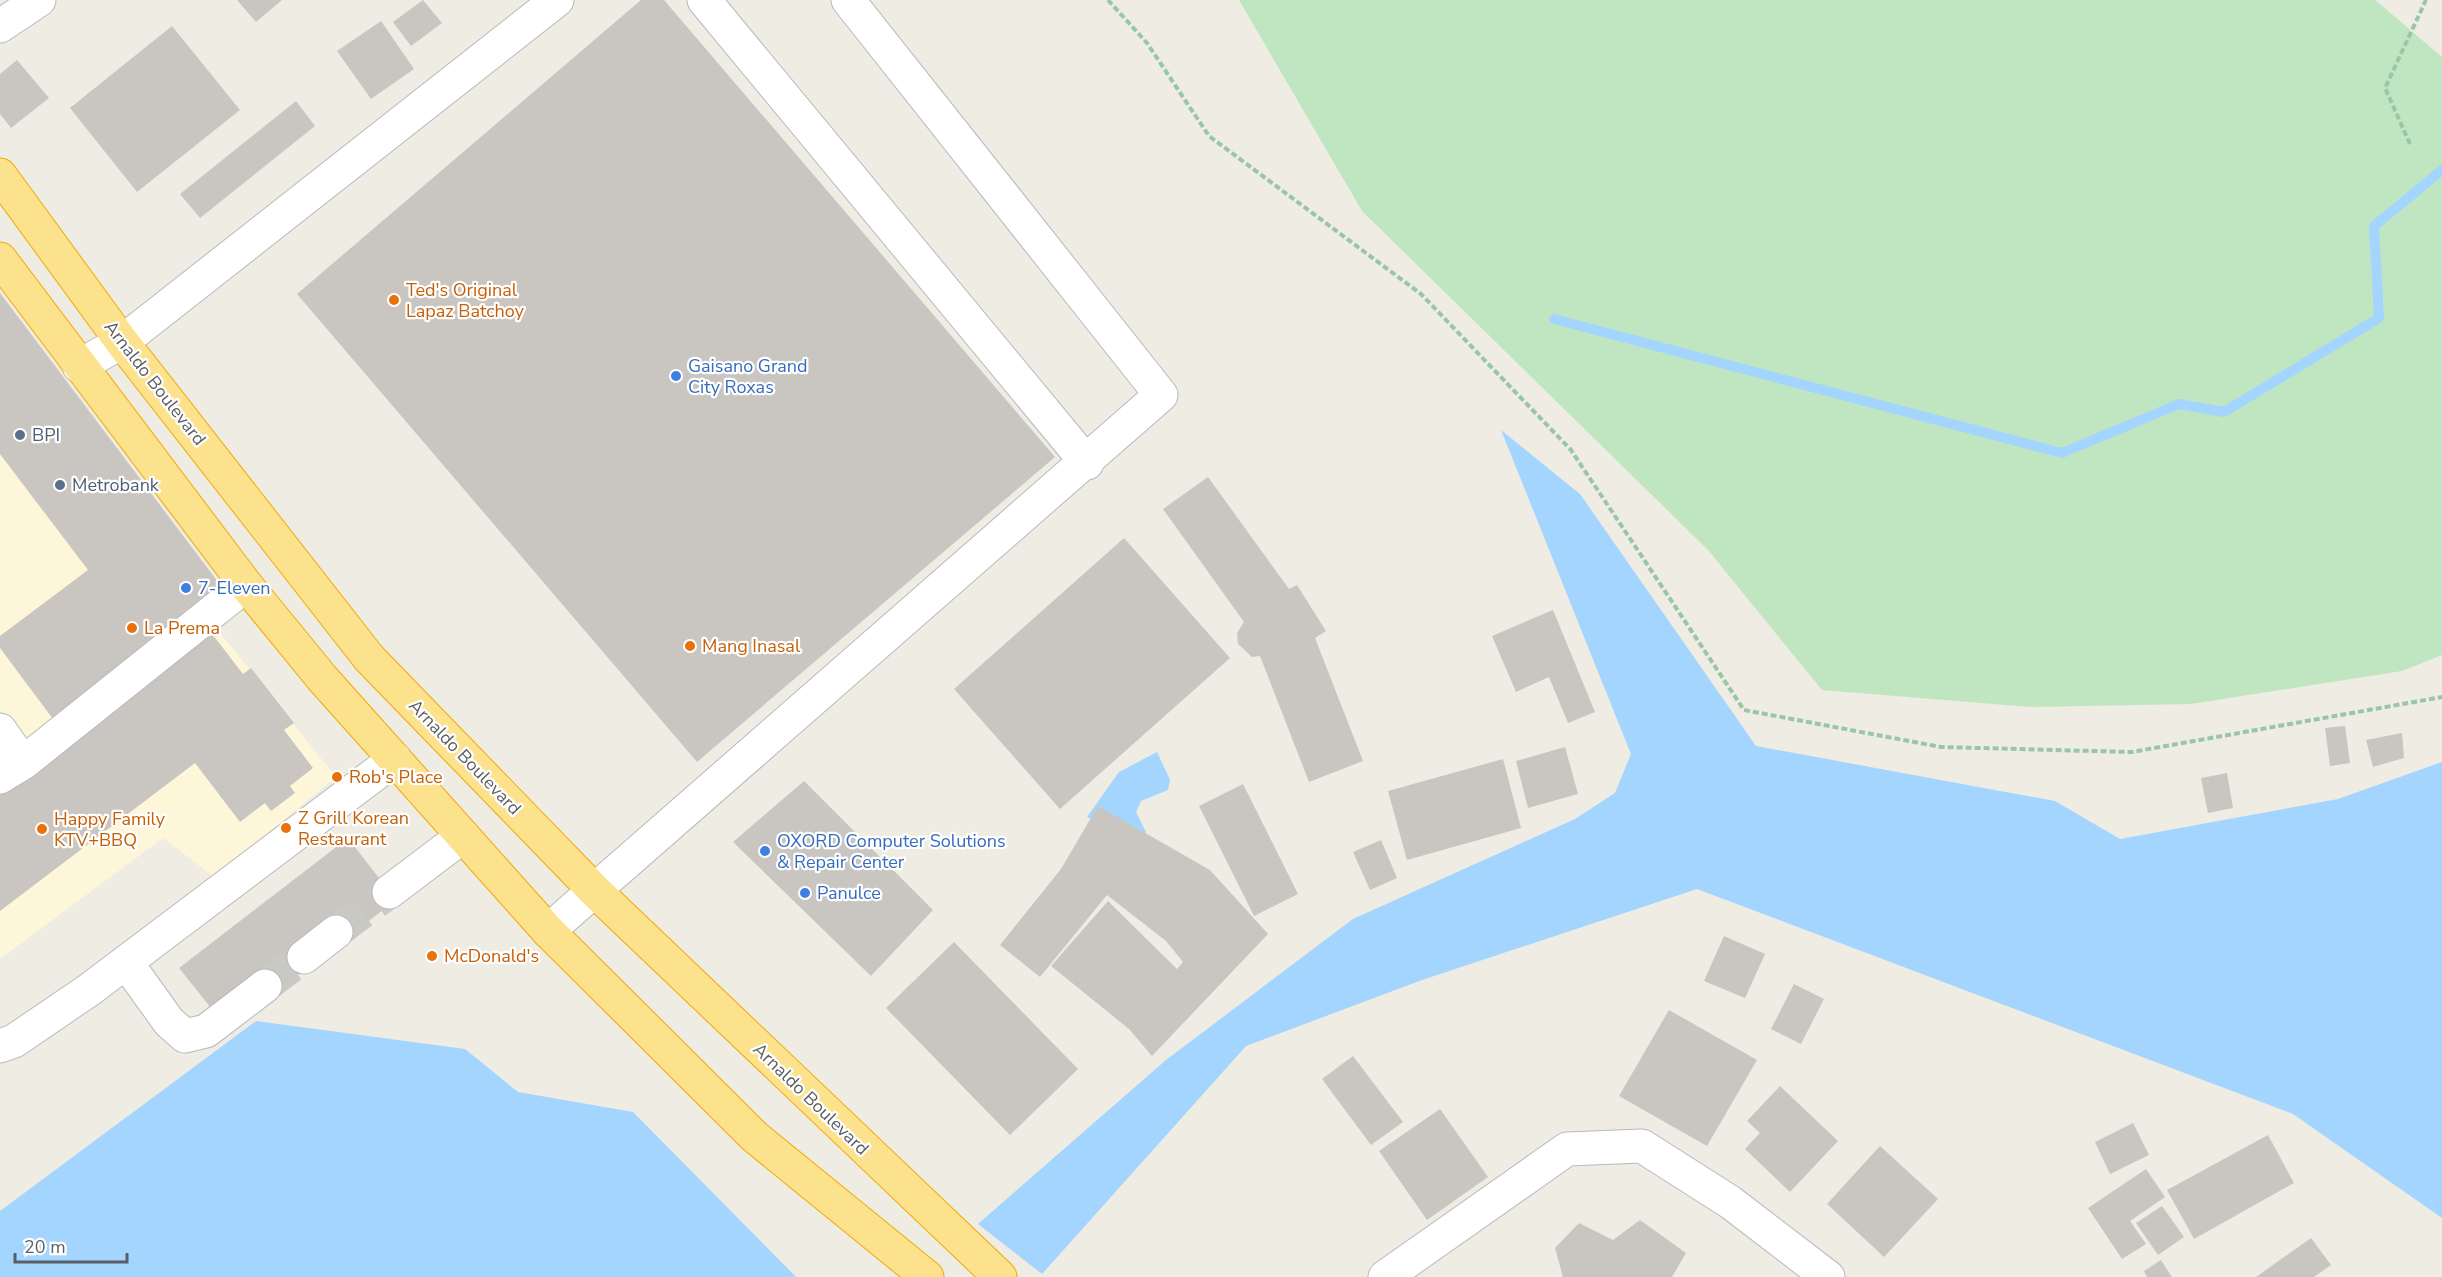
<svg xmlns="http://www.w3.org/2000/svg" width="2442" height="1277" viewBox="0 0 2442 1277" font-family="'Nunito Sans',sans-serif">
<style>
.commercial{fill:#fdf6d9}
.green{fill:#c0e6c1}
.water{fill:#a3d5fe}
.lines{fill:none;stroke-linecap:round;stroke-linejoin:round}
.stream{stroke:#a3d5fe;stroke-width:10}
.building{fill:#c9c6c1}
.minor-tunnel{stroke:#c9c9c3;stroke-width:33;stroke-dasharray:33 16;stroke-linecap:butt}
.minor-casing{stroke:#b6b9be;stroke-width:35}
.highway-casing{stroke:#f0aa02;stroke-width:35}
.path{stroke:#99c6a7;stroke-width:4;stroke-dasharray:6 3;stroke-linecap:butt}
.minor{stroke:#fff;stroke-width:33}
.highway{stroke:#fce28d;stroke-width:33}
.food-dot{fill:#e8710a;stroke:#fff;stroke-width:2}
.shop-dot{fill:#3f7fe0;stroke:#fff;stroke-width:2}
.service-dot{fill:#5c6f8a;stroke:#fff;stroke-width:2}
.labels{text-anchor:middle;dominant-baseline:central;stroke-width:4.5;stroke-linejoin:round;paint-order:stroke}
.food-label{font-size:18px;fill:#c56008;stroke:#fff;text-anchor:start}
.shop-label{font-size:18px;fill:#366cbe;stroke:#fff;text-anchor:start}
.street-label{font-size:18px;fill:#5b5f64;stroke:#fff}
.service-label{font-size:18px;fill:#4e5e75;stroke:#fff;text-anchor:start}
</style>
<rect width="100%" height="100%" fill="#eeece3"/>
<path class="commercial" d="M0 359 336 777 214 877 163 838 0 959Z"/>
<path class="green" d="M1239 0H2375L2442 57V655L2402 671 2191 704 2030 707 1822 690 1708 550 1362 211Z"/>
<path class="water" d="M1501 430 1580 494 1756 746 2055 801 2120 839 2338 799 2442 762V1218L2293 1114 1697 889 1422 980 1246 1046 1042 1274 978 1224 1166 1060 1353 919 1575 819 1615 793 1631 754Z
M1157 752 1170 780 1168 790 1141 801 1136 812 1146 832 1136 843 1087 817 1119 772Z
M256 1021 465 1049 518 1092 633 1112 796 1277H0V1211Z"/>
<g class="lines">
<path class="stream" d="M1554 319 2062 453 2179 404 2224 412 2379 318 2374 226 2442 170"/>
</g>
<path class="building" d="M237 0H282L256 22Z
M423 0 442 23 411 46 393 22Z
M641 0H664L1055 457 697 762 297 294Z
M381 21 414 69 371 99 337 51Z
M172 26 240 110 137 192 70 108Z
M17 60 49 98 11 128 0 114V74Z
M296 101 315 126 200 218 180 194Z
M0 293 224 590 53 719 0 648V636L88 570 0 454Z
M1208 477 1289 589 1297 585 1326 631 1315 638 1363 761 1309 782 1260 656 1252 657 1238 644 1237 633 1244 622 1163 509Z
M1124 538 1230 658 1060 809 954 689Z
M1553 610 1595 712 1568 723 1549 677 1516 692 1492 636Z
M209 630 243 674 251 668 294 723 284 730 313 768 290 786 295 793 271 811 265 803 240 822 195 763 0 911V790Z
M2345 726 2350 763 2330 766 2325 728Z
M2402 733 2404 758 2373 767 2366 740Z
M1565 747 1578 794 1528 808 1516 761Z
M1503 759 1521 828 1407 860 1388 791Z
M2227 773 2233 808 2208 813 2201 778Z
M804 781 933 910 871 976 733 842Z
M1243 784 1298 894 1254 916 1199 806Z
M1098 806 1210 870 1268 934 1152 1056 1129 1029 1051 966 1108 901 1177 969 1183 962 1166 941 1107 895 1040 977 1000 945 1061 869Z
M348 838 396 900 272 995 215 1013 179 968Z
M1381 840 1397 878 1370 890 1353 852Z
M1724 936 1765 954 1745 998 1704 981Z
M954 942 1078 1069 1010 1135 886 1008Z
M1794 984 1824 999 1801 1044 1771 1029Z
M1669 1010 1757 1060 1707 1146 1619 1096Z
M1353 1056 1403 1122 1371 1145 1322 1079Z
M1780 1086 1838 1141 1790 1192 1745 1149 1760 1133 1747 1121Z
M1440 1109 1488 1177 1427 1220 1379 1151Z
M2133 1123 2149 1155 2110 1174 2095 1142Z
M2268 1135 2294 1183 2194 1239 2167 1190Z
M1880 1146 1938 1199 1884 1257 1827 1204Z
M2146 1169 2165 1197 2130 1221 2146 1244 2122 1259 2088 1208Z
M2162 1206 2184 1237 2158 1255 2136 1223Z
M1640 1220 1686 1253 1672 1277H1563L1555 1248 1579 1223 1613 1240Z
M2311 1238 2331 1265 2314 1277H2256Z
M2161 1260 2172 1277H2147L2144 1271Z"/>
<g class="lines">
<path class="minor-tunnel" d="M336 932 389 892
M265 986 304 957"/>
<defs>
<path id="minor" d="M704 0 1087 463
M0 26 39 0
M79 366 122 342 557 0
M0 730 23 763
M0 777 23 763 246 585
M389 892 463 836
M548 931 1161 395 848 0
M304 957 336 932
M126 962 169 1022 185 1036 206 1031 265 986
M0 1046 14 1041 89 990 395 759
M1385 1277 1567 1149 1642 1146 1730 1202 1828 1277"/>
<path id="highway" d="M0 175 122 342 369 658 595 891 1000 1277
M0 259 246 585 322 678 548 931 755 1137 927 1277"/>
</defs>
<use href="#minor" class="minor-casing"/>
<use href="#highway" class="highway-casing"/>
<path class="path" d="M1108 0 1147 43 1209 136 1421 294 1571 450 1744 710 1941 747 2132 752 2442 697
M2410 144 2385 88 2426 0"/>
<use href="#minor" class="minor"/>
<use href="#highway" class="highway"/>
</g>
<g class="food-dot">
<circle cx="394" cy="300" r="6"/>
<circle cx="132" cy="628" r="6"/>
<circle cx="690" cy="646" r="6"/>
<circle cx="337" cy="777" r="6"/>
<circle cx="286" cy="828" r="6"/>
<circle cx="42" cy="829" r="6"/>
<circle cx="432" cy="956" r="6"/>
</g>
<g class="shop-dot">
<circle cx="676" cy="376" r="6"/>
<circle cx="186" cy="588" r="6"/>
<circle cx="765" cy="851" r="6"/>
<circle cx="805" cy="893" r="6"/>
</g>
<g class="service-dot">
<circle cx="20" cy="435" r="6"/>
<circle cx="60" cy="485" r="6"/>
</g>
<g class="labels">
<g class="food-label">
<text x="406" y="290">Ted's Original<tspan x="406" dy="21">Lapaz Batchoy</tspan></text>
<text x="144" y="628">La Prema</text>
<text x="702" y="646">Mang Inasal</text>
<text x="349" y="777">Rob's Place</text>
<text x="298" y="818">Z Grill Korean<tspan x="298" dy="21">Restaurant</tspan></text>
<text x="54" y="819">Happy Family<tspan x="54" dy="21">KTV+BBQ</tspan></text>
<text x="444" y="956">McDonald's</text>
</g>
<g class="shop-label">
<text x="688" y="366">Gaisano Grand<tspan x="688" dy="21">City Roxas</tspan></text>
<text x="198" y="588">7-Eleven</text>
<text x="777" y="841">OXORD Computer Solutions<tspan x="777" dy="21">&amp; Repair Center</tspan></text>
<text x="817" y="893">Panulce</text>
</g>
<g class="street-label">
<text transform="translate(155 383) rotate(52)">Arnaldo Boulevard</text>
<text transform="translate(465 757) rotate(46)">Arnaldo Boulevard</text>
<text transform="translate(811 1099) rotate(44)">Arnaldo Boulevard</text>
</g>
<g class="service-label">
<text x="32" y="435">BPI</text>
<text x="72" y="485">Metrobank</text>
</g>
</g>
<path d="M15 1253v9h112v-9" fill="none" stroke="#5b5f64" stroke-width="3"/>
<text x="24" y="1253" font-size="18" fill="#5b5f64" stroke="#ffffff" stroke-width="4.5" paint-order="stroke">20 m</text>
</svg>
